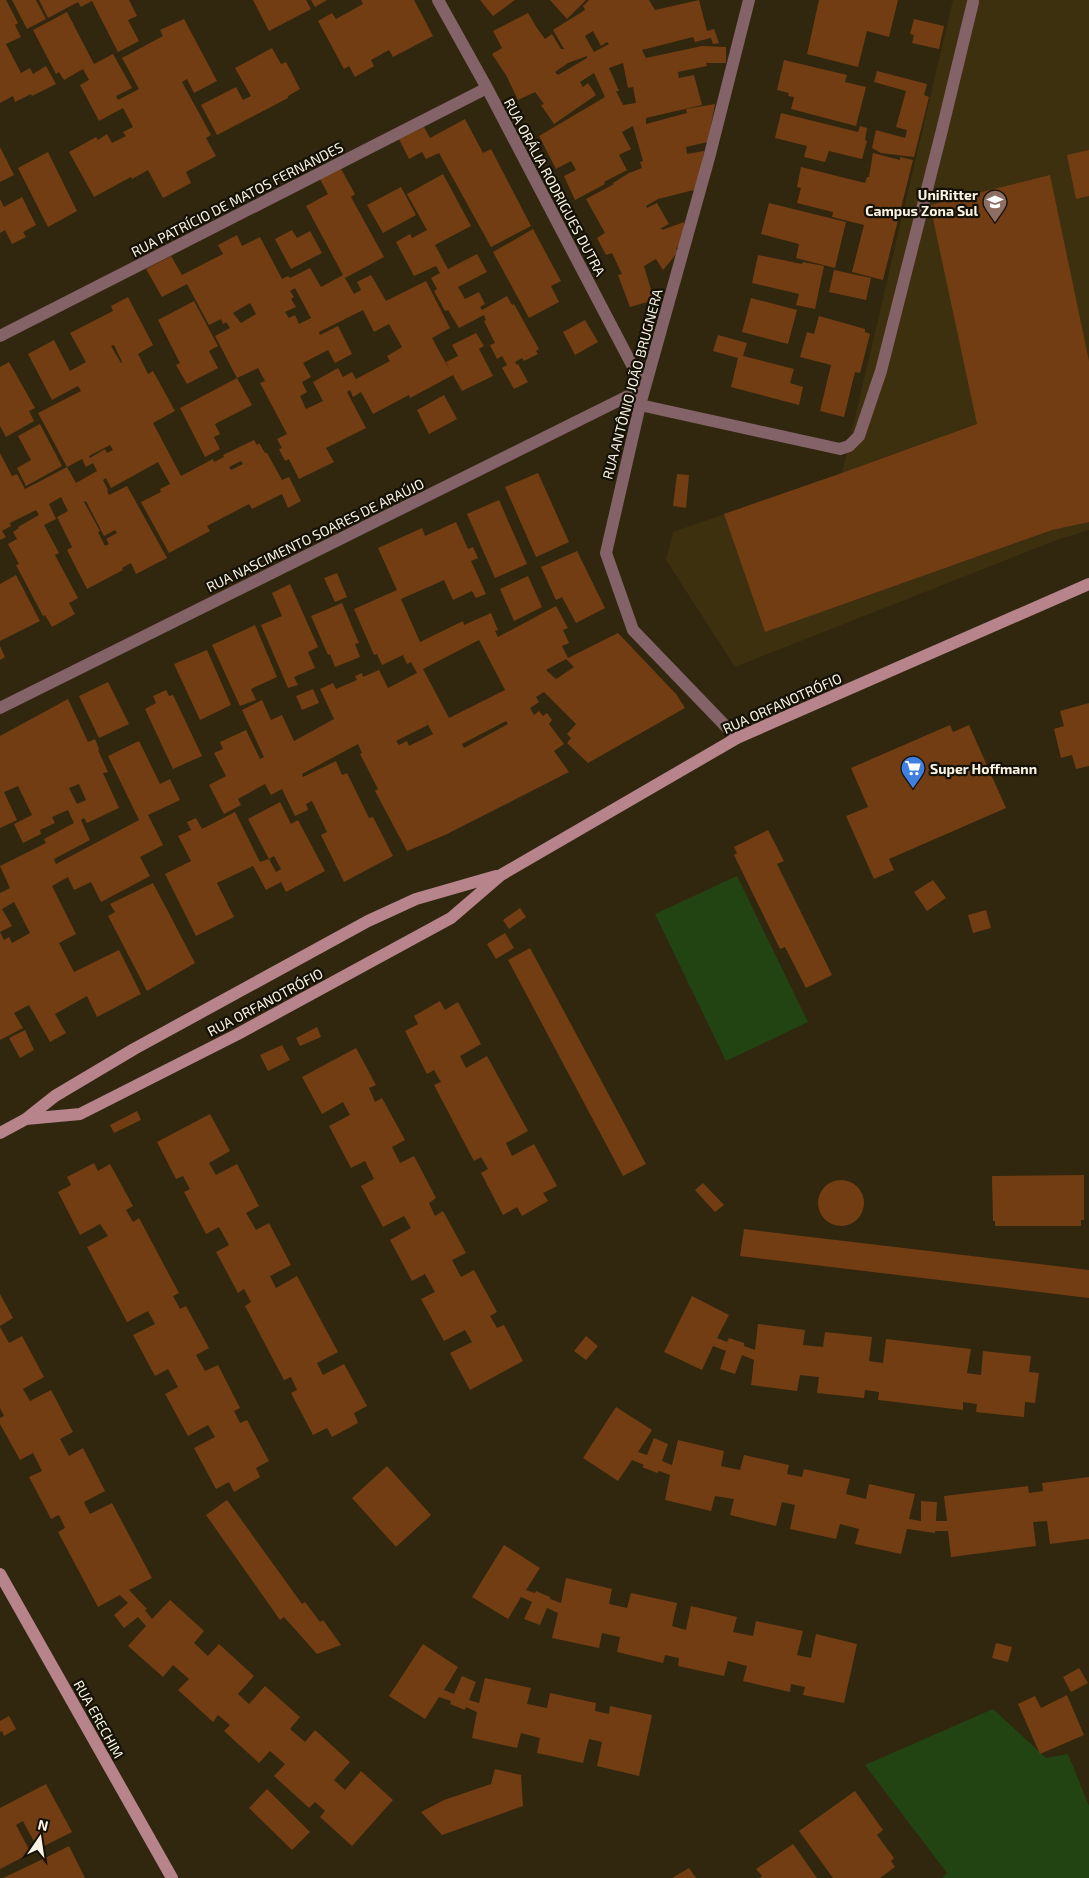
<svg xmlns="http://www.w3.org/2000/svg" width="1089" height="1878" viewBox="0 0 1089 1878" font-family="'Exo 2',sans-serif">
<style>
.built{fill:#3d300f}
.green{fill:#224412}
.building{fill:#723d13;fill-rule:evenodd}
.lines{fill:none;stroke-linecap:round;stroke-linejoin:round}
.lane{stroke:#836367;stroke-width:12}
.street{stroke:#836367;stroke-width:12}
.secondary{stroke:#b6848a;stroke-width:12}
.labels{text-anchor:middle;dominant-baseline:central;stroke-width:4.5;stroke-linejoin:round;paint-order:stroke}
.street-label{font-size:14px;fill:#faf4e4;stroke:#151107}
.poi-label{font-size:14px;font-weight:bold;fill:#faf4e4;stroke:#151107;text-anchor:end}
</style>
<rect width="100%" height="100%" fill="#31270e"/>
<path class="built" d="M953 0H1089V530L1054 541 735 667 666 560 673 532 842 473Z"/>
<path class="green" d="M737 876 808 1022 726 1061 655 914Z
M993 1709 1046 1758 1068 1754 1089 1806V1878H942L947 1873 865 1765Z"/>
<path class="building" d="M0 0H6L18 23 15 25 21 37 6 44 21 73 30 68 33 74 46 66 56 84 32 96 31 94 15 102 13 96 0 103Z
M12 0H36L46 19 27 29Z
M39 0H129L137 16 128 20 139 41 118 52 92 1 81 7 78 2 48 18Z
M253 0H306L311 9 269 31Z
M311 0H327L315 7Z
M361 0H414L433 36 393 57 389 50 371 60 374 66 355 77 349 66 344 69 318 21 332 13 336 19 363 4Z
M480 0H515L493 16Z
M550 0H586L567 19Z
M589 0H649L655 10 699 0 707 31 714 29 719 43 713 44 711 38 695 42 693 37 642 50 646 58 702 46 726 47V63H706L707 66 678 72 679 78 694 75 702 105 646 118V124L687 113 686 109 715 104 708 142 686 147 687 154 704 151 698 189 658 199 646 206 647 208 657 203 669 224 661 228 662 230 684 222V231L682 246 676 248 678 252 663 270 656 259 644 266 654 300 630 307 618 275 622 274 612 253 606 255 597 238 605 233 586 199 614 184 613 183 629 173 642 168 640 162 643 161 633 126 622 132 631 149 619 155 627 170 604 182 605 184 575 200 564 176 576 170 571 161 556 169 539 136 605 97 594 73 580 82 583 87 588 83 596 95 554 124 541 105 544 104 535 92 518 100 506 75 492 54 502 48 493 31 528 13 537 28 545 39 552 34 561 49H564L553 30 585 10 583 6ZM593 31 601 46 607 42 609 44 594 52 585 36ZM587 56V58L558 75 555 72 568 63ZM623 63 628 88 633 87 636 103 623 105 616 91H619L609 68Z
M819 0H898L889 37 867 31 858 67 807 54Z
M67 12 94 64 113 54 132 88 116 96 118 100 139 89 122 58 163 36 160 30 184 19 217 81 194 93 187 79 182 82 211 135 206 138 216 156 186 172 191 183 163 198 148 170 132 179 131 177 94 197 69 152 96 137 98 140 107 134 112 143 126 136 123 132 133 127 123 108 99 121 80 85 89 80 83 69 64 80 59 72 56 74 33 30Z
M914 19 944 26 939 49 912 43 914 35 910 34Z
M272 48 281 64 286 62 300 89 288 96V98L217 135 201 105 236 87 243 100 251 96 235 68Z
M784 60 847 75 845 82 866 87 856 126 791 109 794 97 788 96 789 93 777 90Z
M877 71 927 84 924 95 929 97 914 157 881 153 872 148 876 130 905 138 907 130 896 127 906 91 874 82Z
M781 113 858 132 860 126 867 128 865 140 867 141 862 159 829 151 825 162 804 157 807 146 775 138Z
M465 119 483 153 491 149 531 226 491 247 439 153 426 159 422 152 409 159 399 139 424 127 430 138Z
M0 147 14 175 0 182Z
M1089 150V196L1076 199 1067 155Z
M48 152 77 211 48 227 18 168Z
M873 153 900 160V157L913 160 883 280 852 272 864 225 832 217 833 212 797 203 801 188 797 187 801 167 865 183 867 177H869Z
M341 169 355 194 351 197 384 257 345 278 354 294 361 290 357 282 371 275 386 301 426 281 450 328 432 338 449 369 446 362 458 356 452 345 476 333 484 346 479 349 493 376 462 391 453 375 410 398 409 395 373 414 361 392 353 397 350 390 347 392 366 428 326 448 334 462 299 479 289 459 285 461 279 449 282 448 277 439 287 434 260 383 265 381 258 368 237 378 215 336 230 328 226 322 223 324 221 319 209 325 187 284 162 297 146 269 171 256 182 275 223 254 218 245 237 235 242 246 260 237 282 279 288 276 290 278 310 268 321 287 343 275 306 206 328 194 320 179ZM295 288 311 318 299 324 295 315 289 318 285 312 296 307 291 299 294 297 290 291ZM250 303 256 314 241 323 233 313ZM363 310 374 332 389 324 402 347 387 356 390 361 356 379 352 372 343 377 338 368 313 382 323 401 306 409 300 396 307 392 302 382 311 377 303 363 328 350 335 363 352 354 338 326 320 335 319 332Z
M443 174 471 226 435 245 448 269 477 254 487 272 458 287 465 299 479 292 485 304 480 307 482 310 507 296 512 305 514 304 539 349 536 351 538 354 524 361 522 358 515 362 517 365 518 364 528 382 514 389 502 368 507 365 502 356 497 359 490 345 495 343 484 321 486 320 484 315 459 328 448 310 445 311 434 291 437 289 431 278 440 273 436 266 414 276 396 242 410 234 412 238 427 230 407 194Z
M1050 175 1089 361V522L1052 530 765 632 724 514 842 473 977 424 930 205Z
M401 187 416 215 383 233 367 205Z
M22 197 36 225 23 232 26 237 12 244 5 230 0 233V199L4 207Z
M769 203 846 222 835 268 796 258 799 244 761 234Z
M533 229 561 281 551 286 559 302 529 318 493 252Z
M292 230 297 238 310 231 322 253 291 269 275 239Z
M758 255 802 264 803 262 824 266 815 309 796 305 799 294 752 283Z
M834 270 871 278 866 300 829 292Z
M128 297 153 345 138 354 148 374 153 371 175 411 153 423 181 476 213 459 214 462 224 457 223 455 254 440 257 445 259 443 265 453H267L282 480 289 477 301 501 288 508 282 494 252 509 249 504 207 526 210 531 169 553 141 502 161 492 160 489 170 484 158 462 111 488 106 478 103 480 108 490 107 491 109 495 127 486 167 558 136 574 131 563 122 568 123 570 87 589 67 550 72 547 57 517 68 511 61 497 49 504 56 519 44 525 59 553 55 555 78 598 69 603 75 614 52 627 45 615 43 616 16 565 19 564 8 544 17 539 13 532 19 528 18 527 39 515 36 510 10 523 11 526 2 531 6 537 0 540V453L12 476 17 474 25 489 67 467 76 483 97 471 93 463 86 467 82 459 67 467 38 413 81 391 78 386 52 400 28 354 54 340 70 371 86 362 70 333 113 311 111 306ZM114 345 122 362 121 363 111 346ZM110 445 113 450 107 453 105 449 90 458 89 456ZM241 461 243 464 231 470 229 467ZM86 501 104 536 115 530 117 533 106 539 109 544 105 546 98 532 100 531 84 502Z
M751 298 797 310 788 344 742 332Z
M194 301 218 346 209 351 218 368 187 384 176 365 180 363 158 320Z
M819 316 865 329V332L870 334 860 373 855 372 844 417 820 411 831 365 800 357 807 332 814 334Z
M585 320 598 342 575 355 563 332Z
M718 335 747 343 743 356 794 369 790 383 803 387 799 405 731 387 738 358 713 351Z
M9 362 35 408 29 411 34 421 6 437 0 426V367Z
M237 378 252 405 215 424 220 434 214 437 220 449 205 457 180 408Z
M444 395 457 419 429 434 417 410Z
M40 424 62 466 26 486 17 468 31 460 18 436Z
M538 473 569 542 536 557 505 487Z
M677 474 689 475 686 508 673 506Z
M499 500 527 564 495 578 467 514Z
M456 522 468 549 473 547 478 558 471 561 486 594 476 598 472 591 453 600 444 580 401 599 420 642 463 621 464 625 491 613 498 630 495 631 498 637 556 606 568 628 563 630 569 643 562 646 568 658 618 633 676 694 685 708 588 763 567 743 571 738 567 734 576 724 544 692 536 697 539 702 530 708 534 715 539 711 543 716 547 713 552 720 549 724 564 744 554 751 569 772 445 835 407 851 375 791 378 789 360 754 362 753 358 744 302 774 303 777 336 761 342 775 347 773 369 818 373 817 393 856 344 882 321 835 327 832 312 801 306 804 308 810 295 816 282 789 271 795 265 784 238 799 241 805 224 814 209 785 226 776 214 753 223 749 220 742 246 730 260 759 264 757 242 710 262 700 271 720 282 715 294 741 334 719 320 689 333 683 336 689 357 680 355 676 362 673 363 677 379 670 388 688 417 673 411 662 407 664 403 655 382 665 377 654 374 655 354 609 397 590 378 548 422 528 425 536ZM479 640 505 690 449 718 423 669ZM566 659 574 667 556 679 546 670ZM425 719 433 734 409 746 407 741 399 745 396 741 428 725ZM506 721 508 724 464 748 462 744Z
M577 551 605 608 576 623 562 597 556 600 541 567Z
M337 573 347 597 335 602 324 578Z
M16 575 40 621 0 641V584Z
M528 576 542 607 514 621 500 589Z
M290 584 318 647 308 652 315 668 294 677 298 685 288 688 261 625 282 616 272 593Z
M342 603 359 643 355 644 360 657 335 667 330 654 328 655 311 616Z
M255 625 277 677 251 689 256 700 240 706 212 645Z
M0 646 5 657 0 660Z
M207 650 231 705 200 720 174 664Z
M108 682 129 724 99 738 79 696Z
M313 689 319 703 302 710 296 696Z
M166 690 169 696 173 695 202 756 173 769 145 709 156 703 153 696Z
M68 699 88 742 95 739 99 749 98 750 108 772 103 773 119 808 87 823 84 818 81 820 90 840 54 859 56 864 139 820 108 756 139 741 160 784 170 779 180 800 148 815 163 845 140 857 150 876 101 902 91 882 74 890 68 877 52 886 76 934 59 943 74 972 119 950 141 994 97 1017 87 996 55 1014 66 1033 50 1042 29 1005 14 1013 23 1028 0 1040V932L4 940 9 937 12 943 30 933 14 902 2 909 12 926 0 932V893L10 888 0 866 46 843 44 839 74 823 68 810 52 817 55 823 40 830 41 834 23 843 14 824 32 815 18 786 4 792 17 820 0 828V736ZM79 784 86 800 77 804 69 788Z
M1089 703V766L1076 769 1072 755 1061 758 1054 729 1064 726 1060 711Z
M950 725 953 732 969 725 1006 808 889 859 894 870 874 879 846 816 868 807 851 768Z
M280 802 291 824 298 820 325 871 286 892 281 882 266 890 253 866 217 883 234 917 196 936 165 874 191 861 178 836 191 830 187 822 196 818 202 829 235 812 260 862 269 859 276 872 281 869 274 856 269 859 248 819Z
M768 830 784 861 777 864 832 975 806 988 785 947 780 949 734 855 737 853 734 847Z
M933 880 946 898 927 911 914 892Z
M153 883 195 963 147 991 108 916 115 912 110 904Z
M520 908 526 917 509 929 503 920Z
M986 910 991 928 973 933 968 915Z
M505 933 514 948 496 959 487 944Z
M530 948 646 1164 623 1176 508 960Z
M440 1001 445 1010 458 1002 481 1044 460 1056 466 1068 487 1056 528 1131 506 1143 512 1156 534 1144 557 1186 543 1193 548 1201 522 1216 517 1207 503 1215 481 1173 488 1169 481 1157 474 1161 434 1085 441 1082 434 1070 427 1074 405 1031 418 1024 414 1016Z
M317 1027 321 1037 300 1046 296 1038Z
M25 1030 34 1050 20 1058 9 1038Z
M282 1045 290 1060 268 1071 260 1055Z
M356 1048 376 1085 369 1088 375 1102 382 1098 405 1140 392 1147 400 1163 414 1156 436 1198 429 1203 435 1216 443 1211 466 1253 452 1260 461 1277 474 1270 497 1312 490 1316 497 1328 504 1325 523 1361 470 1390 450 1353 472 1342 465 1330 444 1341 421 1299 435 1292 425 1274 412 1281 390 1240 411 1228 404 1216 383 1227 361 1186 374 1179 365 1161 351 1168 329 1126 350 1115 343 1102 322 1114 302 1077Z
M137 1111 141 1120 114 1133 110 1125Z
M210 1114 230 1151 209 1163 216 1175 237 1164 259 1206 246 1213 256 1230 269 1223 291 1265 270 1276 276 1288 297 1276 338 1352 317 1363 323 1375 344 1364 367 1406 354 1413 358 1423 332 1437 327 1428 313 1435 291 1393 297 1390 291 1377 284 1380 245 1306 251 1302 244 1289 238 1293 216 1252 229 1245 219 1227 206 1234 184 1192 190 1189 183 1176 176 1179 157 1142Z
M94 1163 98 1171 110 1164 133 1206 126 1210 133 1222 139 1218 179 1293 173 1296 180 1309 186 1306 209 1348 196 1355 205 1371 218 1365 240 1408 234 1411 240 1423 247 1420 269 1461 256 1468 260 1477 234 1492 229 1482 216 1489 194 1448 215 1437 208 1425 188 1436 165 1394 178 1387 168 1369 155 1376 133 1335 155 1324 148 1311 127 1322 87 1247 108 1236 100 1224 80 1235 58 1192 71 1185 67 1177Z
M1084 1175V1220H1081V1226H995V1221H993L992 1176Z
M818 1203a23 23 0 1 1 46 0a23 23 0 1 1-46 0Z
M703 1183 724 1205 715 1212 695 1190Z
M744 1229 1089 1270V1298L740 1256Z
M0 1294 13 1318 0 1326Z
M692 1296 729 1315 717 1338 727 1342 729 1338 744 1343V1346L755 1350 758 1324 805 1330 803 1345 823 1347 825 1332 872 1337 869 1361 883 1363 886 1339 971 1349 967 1373 981 1375 983 1351 1031 1356 1029 1372 1039 1373 1035 1403 1025 1402 1024 1417 976 1412 977 1404 963 1402V1410L878 1400 879 1392 865 1390 864 1398 817 1393 819 1377 800 1375 797 1391 751 1385 754 1360 742 1355 735 1374 720 1369 726 1351 713 1346 702 1370 664 1352Z
M0 1327 9 1343 22 1336 44 1377 23 1389 30 1401 51 1390 73 1432 60 1439 69 1456 83 1448 105 1491 84 1502 90 1514 112 1503 152 1578 129 1590 147 1609 145 1610 152 1619 170 1600 204 1631 194 1643 208 1656 219 1644 254 1676 238 1694 249 1704 265 1686 300 1717 290 1729 305 1742 315 1730 350 1762 334 1780 345 1790 361 1771 393 1800 352 1846 320 1817 325 1811 315 1802 309 1808 274 1776 285 1764 270 1751 259 1763 224 1731 230 1725 218 1715 213 1722 178 1690 189 1679 173 1665 163 1677 128 1646 146 1626 138 1617 124 1628 114 1615 128 1603 120 1595 98 1607 58 1532 65 1528 59 1515 51 1519 29 1477 42 1471 33 1453 20 1460 0 1424V1418L4 1416 0 1408Z
M586 1336 598 1346 586 1360 574 1351Z
M616 1407 652 1430 638 1452 647 1455 654 1438 668 1444 662 1461 672 1465 678 1440 724 1451 721 1466 740 1470 744 1455 789 1465 787 1474 802 1477 804 1469 850 1479 846 1494 866 1499 869 1484 915 1494 909 1519 921 1521V1501L937 1502 936 1521H947L944 1496 1028 1486 1029 1493 1043 1491 1042 1483 1089 1477V1539L1050 1544 1047 1521 1033 1522 1036 1546 951 1557 948 1531H935V1533L907 1529 901 1554 855 1544 859 1529 840 1524 836 1539 790 1529 795 1505 782 1502 776 1526 730 1515 734 1499 715 1496 711 1511 665 1500 670 1475 659 1471 657 1473 642 1467 644 1465 632 1460 618 1481 583 1458Z
M387 1466 431 1515 396 1547 352 1498Z
M227 1500 302 1604 305 1602 320 1622 323 1620 341 1645 317 1654 284 1617 280 1620 206 1515Z
M504 1545 540 1568 526 1590 535 1593 536 1591 550 1597V1599L561 1603 566 1578 612 1589 609 1604 627 1608 631 1593 677 1603 672 1626 686 1630 691 1606 737 1617 733 1632 753 1636 756 1621 803 1631 797 1655 811 1658 816 1634 857 1644 844 1703 803 1695 805 1687 791 1684 790 1692 743 1681 747 1666 728 1661 724 1676 678 1666 679 1658 665 1655 663 1663 617 1652 620 1637 602 1633 599 1648 552 1638 558 1613 547 1608 540 1625 524 1619 532 1602 521 1597 508 1619 472 1597Z
M996 1643 1012 1647 1008 1662 992 1658Z
M423 1644 458 1667 444 1690 454 1694 462 1676 476 1682 469 1700 479 1703 485 1678 531 1688 527 1704 547 1708 550 1693 596 1703 595 1711 609 1714 610 1706 652 1715 639 1776 597 1766 602 1742 589 1739 583 1763 537 1753 540 1738 521 1733 517 1748 472 1738 477 1712 466 1707 465 1710 450 1704 451 1701 439 1697 425 1719 389 1696Z
M1079 1668 1088 1683 1071 1692 1063 1677Z
M1067 1695 1084 1735 1040 1754 1018 1704 1035 1696 1041 1708Z
M9 1716 16 1729 4 1736 2 1731 0 1732V1721Z
M495 1769 521 1775 523 1806 442 1835 421 1812 444 1800 491 1784Z
M46 1784 72 1832 38 1849 23 1821 16 1825 31 1853 0 1869V1808Z
M267 1789 310 1832 292 1850 249 1808Z
M855 1791 883 1830 877 1835 894 1858 891 1861 895 1867 880 1878H833L799 1831Z
M793 1844 817 1878H760L762 1876 756 1869Z
M69 1846 85 1878H3L43 1859Z
M689 1868 696 1878H672Z"/>
<g class="lines">
<path class="lane" d="M640 405 840 449 849 446 859 436 881 371 942 130 973 2"/>
<path class="street" d="M0 336 487 88
M0 708 644 388 487 88 438 0
M737 738 633 630 606 553 640 405 709 158 749 0"/>
<path class="secondary" d="M26 1119 80 1114 236 1035 451 918 501 875 737 738 1089 584
M0 1133 26 1119 55 1096 134 1049 368 921 416 899 496 876
M0 1574 172 1878"/>
</g>
<defs>
<symbol id="university-pin" viewBox="-11 -11 22 30"><path d="M0 17L-7.5 6A9.5 9.5 0 1 1 7.5 6Z" fill="#8d6e63" stroke="#151107"/><path d="M0-5L7-2L0 1L-7-2ZM-4 1L0 2.5L4 1V4Q0 6-4 4Z" fill="#fff"/></symbol>
<symbol id="supermarket-pin" viewBox="-11 -11 22 30"><path d="M0 17L-7.5 6A9.5 9.5 0 1 1 7.5 6Z" fill="#3f7fe0" stroke="#151107"/><path d="M-6-5.5h2.5l.6 2H6L4.5 2H-2.5L-4.4-4H-6ZM-1.5 3.2a1.3 1.3 0 1 0 .1 0ZM3 3.2a1.3 1.3 0 1 0 .1 0Z" fill="#fff"/></symbol>
</defs>
<g fill-rule="evenodd">
<use href="#university-pin" x="981" y="188" width="28" height="38"/>
<use href="#supermarket-pin" x="899" y="754" width="28" height="38"/>
</g>
<g class="labels">
<g class="street-label">
<text transform="translate(555 187) rotate(62)">RUA ORÁLIA RODRIGUES DUTRA</text>
<text transform="translate(237 199) rotate(-27)">RUA PATRÍCIO DE MATOS FERNANDES</text>
<text transform="translate(632 384) rotate(-75)">RUA ANTÔNIO JOÃO BRUGNERA</text>
<text transform="translate(315 535) rotate(-26)">RUA NASCIMENTO SOARES DE ARAÚJO</text>
<text transform="translate(782 703) rotate(-24)">RUA ORFANOTRÓFIO</text>
<text transform="translate(265 1002) rotate(-28)">RUA ORFANOTRÓFIO</text>
<text transform="translate(99 1719) rotate(61)">RUA ERECHIM</text>
</g>
<g class="poi-label">
<text x="978" y="194">UniRitter<tspan x="978" dy="16">Campus Zona Sul</tspan></text>
<text x="930" y="768" text-anchor="start">Super Hoffmann</text>
</g>
</g>
<g transform="translate(40 1838) rotate(13)" stroke="#151107" stroke-width="4" paint-order="stroke">
<path d="M0-4L9 19L0 12L-9 19Z" fill="#faf4e4"/>
<text y="-8" font-size="14" font-weight="bold" text-anchor="middle" fill="#faf4e4">N</text>
</g>
</svg>
